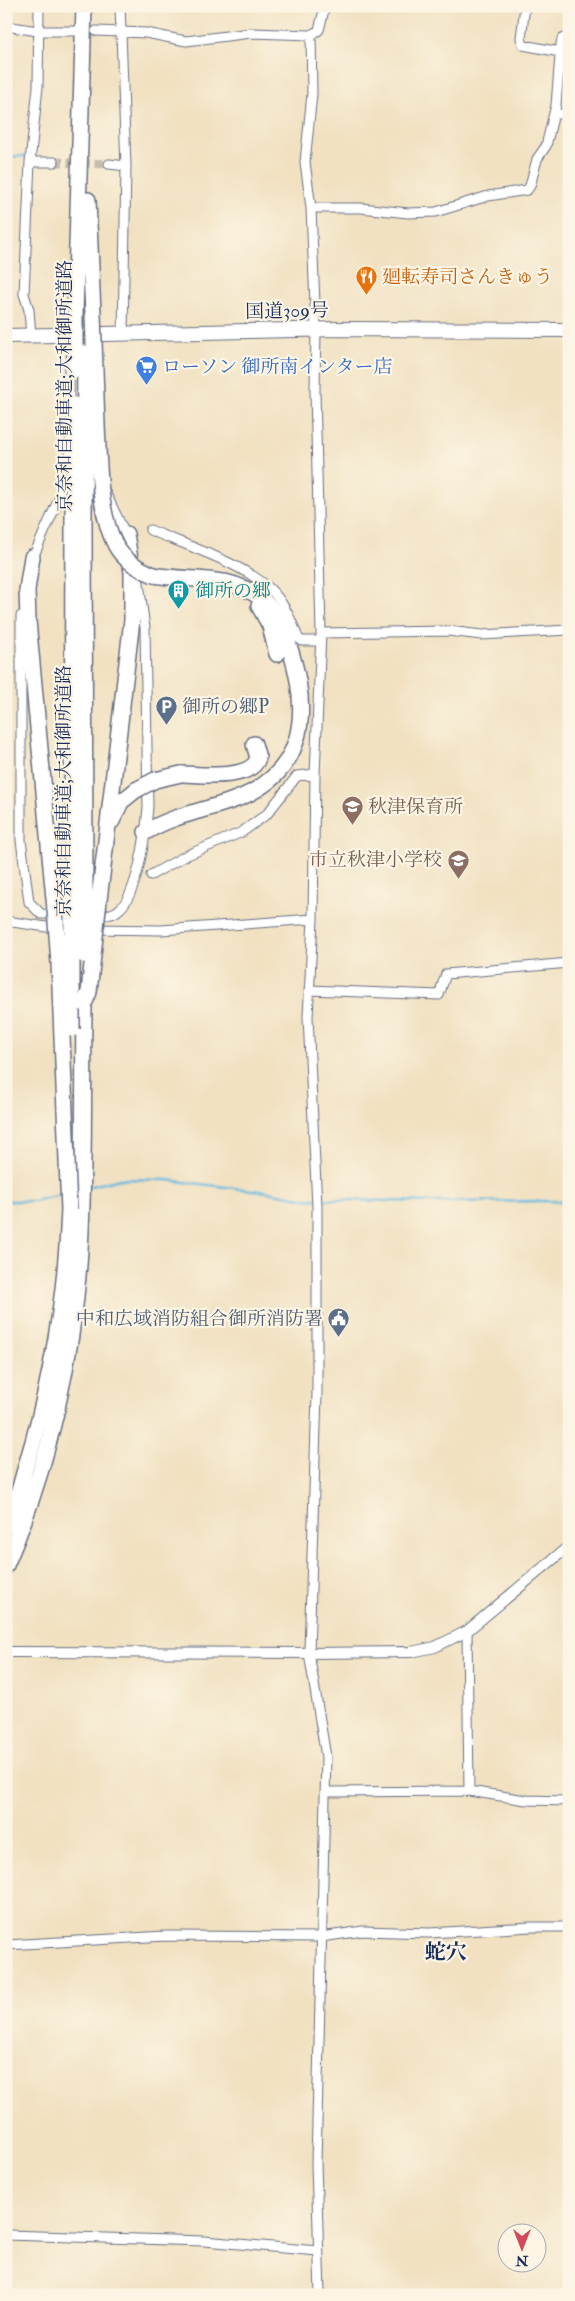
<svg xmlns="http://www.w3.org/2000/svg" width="575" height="2301" viewBox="0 0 575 2301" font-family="'IM FELL Double Pica','Noto Serif JP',serif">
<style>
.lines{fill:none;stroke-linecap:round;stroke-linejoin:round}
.stream{stroke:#61b8de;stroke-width:2.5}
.minor-tunnel{stroke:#c6bdad;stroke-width:9;stroke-dasharray:9 4.5;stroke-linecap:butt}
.minor-casing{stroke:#666d81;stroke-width:11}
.tertiary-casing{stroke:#666d81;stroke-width:12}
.trunk-casing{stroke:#666d81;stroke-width:16}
.motorway-casing{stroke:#666d81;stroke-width:18}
.minor{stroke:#fff;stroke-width:9}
.tertiary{stroke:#fff;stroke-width:10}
.trunk{stroke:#fff;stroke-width:14}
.motorway{stroke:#fff;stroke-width:15}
.motorway-bridge-casing{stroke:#666d81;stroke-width:18;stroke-linecap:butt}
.motorway-bridge{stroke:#fff;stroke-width:15}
.labels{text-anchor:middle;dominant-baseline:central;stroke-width:4.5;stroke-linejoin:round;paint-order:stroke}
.food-label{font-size:19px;fill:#c56008;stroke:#fcf5e5;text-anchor:start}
.street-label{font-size:19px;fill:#1b2f5e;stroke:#fcf5e5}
.shop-label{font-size:19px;fill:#366cbe;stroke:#fcf5e5;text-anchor:start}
.culture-label{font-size:19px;fill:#0d838f;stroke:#fcf5e5;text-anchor:start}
.service-label{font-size:19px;fill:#4e5e75;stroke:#fcf5e5;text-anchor:start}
.education-label{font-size:19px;fill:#785e54;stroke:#fcf5e5;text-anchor:start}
.quarter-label{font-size:21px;font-weight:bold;fill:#1b2f5e;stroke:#fcf5e5}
</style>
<rect width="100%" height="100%" fill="#fcf5e5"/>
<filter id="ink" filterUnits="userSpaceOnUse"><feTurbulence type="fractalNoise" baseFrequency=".02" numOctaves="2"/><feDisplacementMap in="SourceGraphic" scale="10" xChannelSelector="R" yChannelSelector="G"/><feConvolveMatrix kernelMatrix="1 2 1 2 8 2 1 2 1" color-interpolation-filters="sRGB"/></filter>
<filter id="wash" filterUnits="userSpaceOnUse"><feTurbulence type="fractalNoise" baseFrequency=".0096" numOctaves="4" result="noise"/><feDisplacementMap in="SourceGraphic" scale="20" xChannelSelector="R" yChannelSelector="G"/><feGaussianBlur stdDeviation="1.12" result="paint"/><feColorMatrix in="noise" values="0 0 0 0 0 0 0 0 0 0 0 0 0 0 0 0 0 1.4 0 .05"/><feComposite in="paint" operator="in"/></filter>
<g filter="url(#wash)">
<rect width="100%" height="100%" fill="#f1e1c1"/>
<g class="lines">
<path class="stream" d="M6 157 26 156
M88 1187 120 1179 167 1180 268 1192 306 1199 432 1202 569 1201
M6 1201H33L64 1194"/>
</g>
</g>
<g filter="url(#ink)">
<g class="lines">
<path class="minor-tunnel" d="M54 162 109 164"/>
<defs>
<path id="minor" d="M120 6 126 166 123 334
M525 6 521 38 523 45 560 52
M6 26 38 31H75
M96 31 146 33 186 41 251 33 311 35 319 30 325 6
M311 35 312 94 305 162 311 208 316 329 315 391 321 633 315 774 313 919 308 1017 317 1206V1393L309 1653 326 1757 316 2163 320 2295
M554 113 569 115
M30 162H54
M109 164 126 166
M311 208H361L408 213 436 212 488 196 527 190 530 186 537 159 546 146 556 105 561 44 562 39 569 36
M31 336 29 310 24 294 30 162 38 87 39 6
M69 412V365
M104 490 127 537
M150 530C185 545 244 564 270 589 284 602 292 621 298 638L302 641H320
M31 562 61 494 68 470
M21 616V840L29 902 41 914 76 915
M321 633 448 631 482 635 569 630
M151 875 185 856 242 832 267 814 297 776 315 774
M94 915C102 915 111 916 117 911 138 898 146 831 148 807L145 628 137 568
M6 921 60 929
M93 929 161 930 313 919
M309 990 439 995 446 974 569 963
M467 1631 469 1791
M326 1792 469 1791 526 1800 569 1801
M6 1945 166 1936 321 1937 363 1931 429 1933 531 1927H569
M6 2235 204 2241 318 2251"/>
<path id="tertiary" d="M6 1652 309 1653 411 1652 435 1647 467 1631 569 1546"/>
<path id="trunk" d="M6 336 340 329 569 330"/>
<path id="motorway" d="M88 200 93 314
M75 314 84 6
M84 519 85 908
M32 557 27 590 28 621 55 909
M154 575C179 580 211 577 234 585
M259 606 270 626 277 654
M181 774C200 774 251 781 258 758L254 744
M112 821 121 802 136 790
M146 832C171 816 203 811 231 801 304 776 311 717 291 652 280 613 266 592 225 582
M72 909 73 519
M98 909 132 620V572L126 534
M6 1528C15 1509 20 1487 26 1466 51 1383 66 1297 69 1210
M6 1565C48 1470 74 1353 80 1250 85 1168 83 1086 84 1004"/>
</defs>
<use href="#minor" class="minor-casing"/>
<use href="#tertiary" class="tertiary-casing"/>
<use href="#trunk" class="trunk-casing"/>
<use href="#motorway" class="motorway-casing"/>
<use href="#minor" class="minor"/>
<use href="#tertiary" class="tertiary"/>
<use href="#trunk" class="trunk"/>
<use href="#motorway" class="motorway"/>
<defs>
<path id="motorway-bridge" d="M93 314C94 351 96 388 97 425 99 461 98 513 116 546 124 561 139 569 154 575
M75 370V314
M73 519 74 405
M84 519 85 353
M136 790 155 780 181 774
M55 909 59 963 69 1210
M84 955 85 908
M84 1004 89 992 98 909
M72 1029V909"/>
</defs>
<use href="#motorway-bridge" class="motorway-bridge-casing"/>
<use href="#motorway-bridge" class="motorway-bridge"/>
</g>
</g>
<defs>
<symbol id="restaurant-pin" viewBox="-11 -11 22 30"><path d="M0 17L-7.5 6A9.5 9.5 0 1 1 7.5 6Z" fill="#e8710a" stroke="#fcf5e5"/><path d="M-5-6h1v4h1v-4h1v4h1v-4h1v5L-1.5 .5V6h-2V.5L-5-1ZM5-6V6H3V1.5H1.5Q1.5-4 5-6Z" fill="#fff"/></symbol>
<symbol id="supermarket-pin" viewBox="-11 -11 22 30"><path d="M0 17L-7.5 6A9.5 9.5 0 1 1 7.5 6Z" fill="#3f7fe0" stroke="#fcf5e5"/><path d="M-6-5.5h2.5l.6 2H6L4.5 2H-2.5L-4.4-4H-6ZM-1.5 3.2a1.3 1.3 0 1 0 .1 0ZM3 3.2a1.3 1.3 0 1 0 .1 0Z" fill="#fff"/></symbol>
<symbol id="building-pin" viewBox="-11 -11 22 30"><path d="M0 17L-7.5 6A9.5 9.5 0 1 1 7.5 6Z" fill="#0f9aa8" stroke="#fcf5e5"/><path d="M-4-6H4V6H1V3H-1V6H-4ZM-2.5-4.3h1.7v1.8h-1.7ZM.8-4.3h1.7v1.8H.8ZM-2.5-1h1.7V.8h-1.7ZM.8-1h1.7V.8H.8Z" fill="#fff"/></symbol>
<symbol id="parking-pin" viewBox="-11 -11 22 30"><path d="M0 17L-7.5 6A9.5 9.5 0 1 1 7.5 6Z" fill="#5c6f8a" stroke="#fcf5e5"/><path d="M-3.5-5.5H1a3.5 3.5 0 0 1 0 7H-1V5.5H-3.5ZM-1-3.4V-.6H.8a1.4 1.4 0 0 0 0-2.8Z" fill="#fff"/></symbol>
<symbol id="school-pin" viewBox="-11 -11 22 30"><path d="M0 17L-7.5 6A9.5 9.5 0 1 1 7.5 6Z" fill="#8d6e63" stroke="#fcf5e5"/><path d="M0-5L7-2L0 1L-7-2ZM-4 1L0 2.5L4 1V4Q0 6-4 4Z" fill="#fff"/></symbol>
<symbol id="civic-pin" viewBox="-11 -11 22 30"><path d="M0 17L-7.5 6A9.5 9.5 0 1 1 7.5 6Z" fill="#5c6f8a" stroke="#fcf5e5"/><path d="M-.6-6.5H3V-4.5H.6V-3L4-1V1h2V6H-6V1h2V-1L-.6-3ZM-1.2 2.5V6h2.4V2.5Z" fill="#fff"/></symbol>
</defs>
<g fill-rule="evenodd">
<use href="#restaurant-pin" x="354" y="264" width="25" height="34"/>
<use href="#supermarket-pin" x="134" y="354" width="25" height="34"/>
<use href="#building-pin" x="166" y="578" width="25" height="34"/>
<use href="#parking-pin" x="154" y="694" width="25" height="34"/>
<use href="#school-pin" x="340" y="794" width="25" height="34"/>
<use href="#school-pin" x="446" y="848" width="25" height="34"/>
<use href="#civic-pin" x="326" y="1306" width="25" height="34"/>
</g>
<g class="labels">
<g class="food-label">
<text x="382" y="277">廻転寿司さんきゅう</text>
</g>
<g class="street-label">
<text transform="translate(287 311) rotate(-1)">国道309号</text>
<text transform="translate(65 386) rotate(-90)">京奈和自動車道;大和御所道路</text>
<text transform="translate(64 791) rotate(-90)">京奈和自動車道;大和御所道路</text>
</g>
<g class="shop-label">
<text x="162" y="367">ローソン 御所南インター店</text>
</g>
<g class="culture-label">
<text x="195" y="591">御所の郷</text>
</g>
<g class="service-label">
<text x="182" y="707">御所の郷P</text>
<text x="323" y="1319" text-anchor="end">中和広域消防組合御所消防署</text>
</g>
<g class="education-label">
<text x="368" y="807">秋津保育所</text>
<text x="442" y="860" text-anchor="end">市立秋津小学校</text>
</g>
<g class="quarter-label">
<text x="446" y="1952">蛇穴</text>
</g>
</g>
<rect width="575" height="2301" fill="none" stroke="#fcf5e5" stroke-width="25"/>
<g transform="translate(522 2248) rotate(180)"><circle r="24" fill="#fcf5e5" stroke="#a2a6af"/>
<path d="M0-4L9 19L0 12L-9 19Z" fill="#d1495b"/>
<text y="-8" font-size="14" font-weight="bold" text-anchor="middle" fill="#1b2f5e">N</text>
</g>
</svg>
